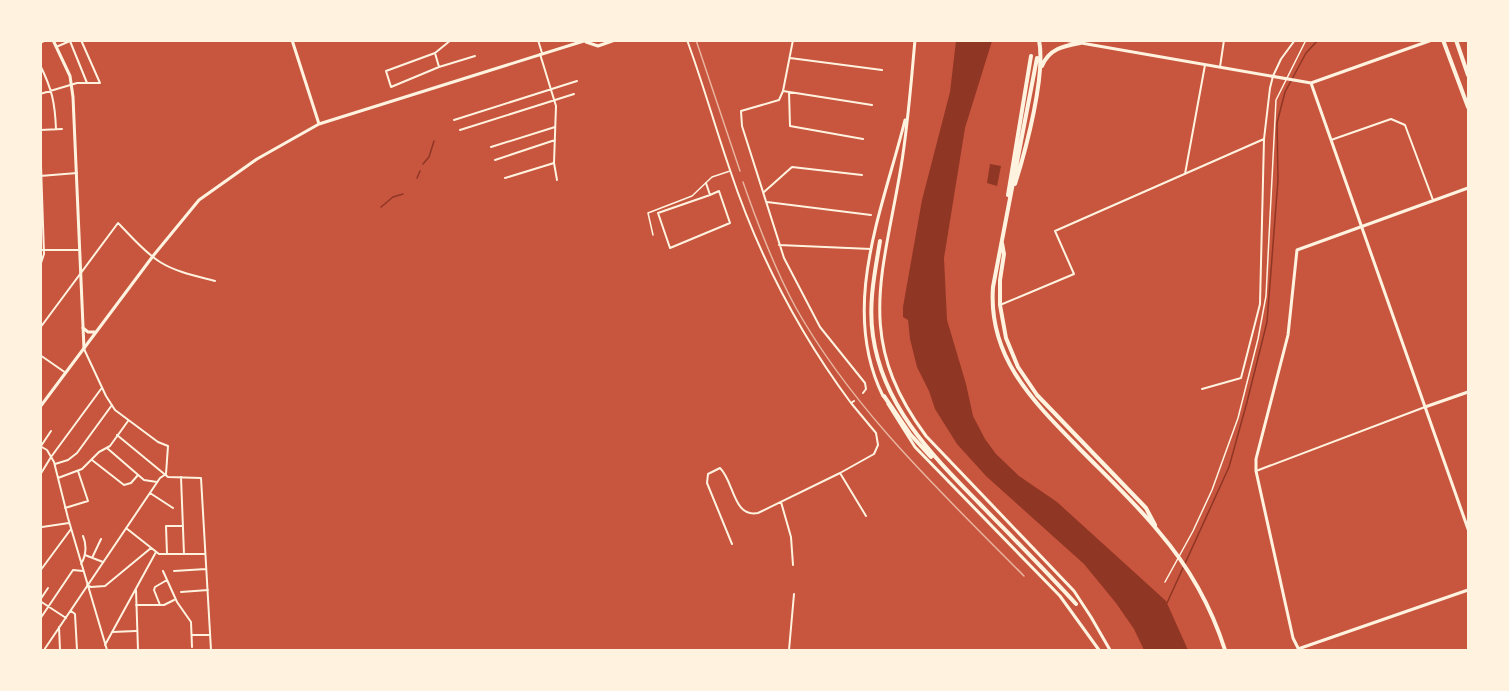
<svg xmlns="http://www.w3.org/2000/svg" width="1509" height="691" viewBox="0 0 1509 691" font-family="'DejaVu Sans',sans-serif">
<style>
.water{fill:#8f3625}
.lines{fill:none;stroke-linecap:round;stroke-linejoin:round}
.stream{stroke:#8f3625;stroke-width:1.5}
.service{stroke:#fff3e0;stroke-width:1.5}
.pedestrian{stroke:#fff3e0;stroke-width:1.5}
.minor{stroke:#fff3e0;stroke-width:2}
.tertiary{stroke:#fff3e0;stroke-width:3}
.secondary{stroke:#fff3e0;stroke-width:3}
.primary{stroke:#fff3e0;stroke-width:4}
.trunk{stroke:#fff3e0;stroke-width:4}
.rail{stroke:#e9b49f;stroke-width:1.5}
</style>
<rect width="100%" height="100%" fill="#c8553d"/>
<path class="water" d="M956 41H992L965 128 944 258 947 320 966 384 973 416 985 439 996 454 1019 476 1057 502 1166 601 1188 650H1144L1134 629 1116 603 1084 564 986 476 957 444 935 409 929 391 917 367 910 339 908 320 903 317V307L922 200 950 92Z
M990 164 1001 166 997 186 987 183Z"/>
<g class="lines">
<path class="stream" d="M423 164 429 157 434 141
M417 178 420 171
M381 207 393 197 403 194
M1167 603 1229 467 1247 402 1267 322 1278 180 1277 123 1285 92 1306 53 1318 40"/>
<path class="service" d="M653 235 648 213 692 196 712 177 730 171"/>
<path class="pedestrian" d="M1165 582 1193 531 1212 490 1238 418 1258 339 1266 296 1276 100 1306 40"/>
<path class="minor" d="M81 40 100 83
M451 40 435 53 386 71 391 87 439 67 475 56
M538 40 542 53
M687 40C703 83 715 127 730 170 758 254 799 333 851 403L854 401
M793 40 783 91 779 100 741 111 742 126 784 258 820 327 865 383 866 389 863 393
M40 43 46 40
M56 47 70 41 87 83
M435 53 439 67
M540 54 556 106 554 163 557 180
M790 58 882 70
M40 65C52 89 55 103 56 129
M1220 67 1224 40
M783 91 872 105
M789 92 790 126 863 139
M40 94 77 83H100
M454 120 577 81
M40 130 62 129
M460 130 574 94
M40 136 44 254 40 266
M1331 140 1391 119 1405 125 1433 200
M491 147 555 127
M495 160 555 140
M1185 174 1205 65
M40 176 77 173
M505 178 554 163
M706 183 710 195 719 191 730 223 670 248 658 213 710 195
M764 192 792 167 862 175
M767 202 871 215
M779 245 871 249
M40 250H79
M1000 305 1074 274 1055 231 1264 139
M40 328 118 223C131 236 144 252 160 262 176 272 196 276 215 281
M84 349 106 396 115 410 158 442 168 446 166 474
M40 355 66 373
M1202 389 1241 378 1260 304 1264 139 1270 88 1273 76 1281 59 1295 40
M117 435 168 477 201 478 211 650
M40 446 47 450 54 462 68 518 107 650
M41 446 51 431
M107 448 144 480 157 482
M92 460 124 485 131 483 138 475
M55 464 68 460 77 453 112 405
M1256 471 1425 407
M840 473 866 516
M40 475 51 457 101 389
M181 477 184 554
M58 478 82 469 99 452 110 446 128 421
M150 493 173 508
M781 502 791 537 793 565
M65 508 88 501 78 471
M42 527 69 523
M126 528 159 554H204
M732 544 707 483 708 474 720 468C734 481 733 518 758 513L840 473 874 454 878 445 876 433 851 403
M167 554 166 526H183
M85 555 103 562
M92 558 101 539
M81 564C86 556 87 545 83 536
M40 571 71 529
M163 571 177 602 191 622 192 647
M174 571 206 569
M87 585 91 587 105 586 151 548
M136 590 138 650
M181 592 208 590
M40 600 48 588
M40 601 66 618
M136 605H164L174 600
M160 605 154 590 155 587 167 580
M71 611 75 614 77 650
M40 619 73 570 83 571
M59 627 60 650
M112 632 136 631
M192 635H210
M105 645 156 552
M44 650 160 478 166 474
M789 650 794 594"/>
<path class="tertiary" d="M53 40 70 76 73 97 84 349
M1425 407 1468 392
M1298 649 1468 590
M1299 650 1293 638 1256 471V459L1288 335 1297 250 1468 188"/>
<path class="secondary" d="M292 40 319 124
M915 40C911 83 908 125 901 167 883 275 854 339 926 436L1074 591 1091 617 1110 650
M1064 40 1311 83 1432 40
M586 42 598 46 615 40
M1311 83 1468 529
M83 328 88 332H95
M883 396C839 307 883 209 905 120
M888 404 915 447 1060 596 1099 650
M40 407 153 256 199 200 257 159 319 124 587 40"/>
<path class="primary" d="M1443 40 1468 107
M1456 40 1468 75"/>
<path class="trunk" d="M1037 58 993 287C988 355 1030 398 1074 443 1102 472 1133 500 1159 532 1189 567 1211 606 1225 650
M1042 66C1049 49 1063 46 1080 43
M1015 184C1026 149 1046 75 1039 40
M1008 195 1031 56
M880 241C875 272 868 303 873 336 883 406 931 454 978 502 1011 536 1044 569 1076 604
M1002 243 1004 254 1000 280V305L1006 338 1018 367 1037 395 1146 508 1155 525
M884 396 910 434 931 457"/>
<path class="rail" d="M696 40 740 171
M743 182C758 225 774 268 796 308 854 411 942 493 1024 576"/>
</g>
<rect width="1509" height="691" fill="none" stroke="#fff3e0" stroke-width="84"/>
</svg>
